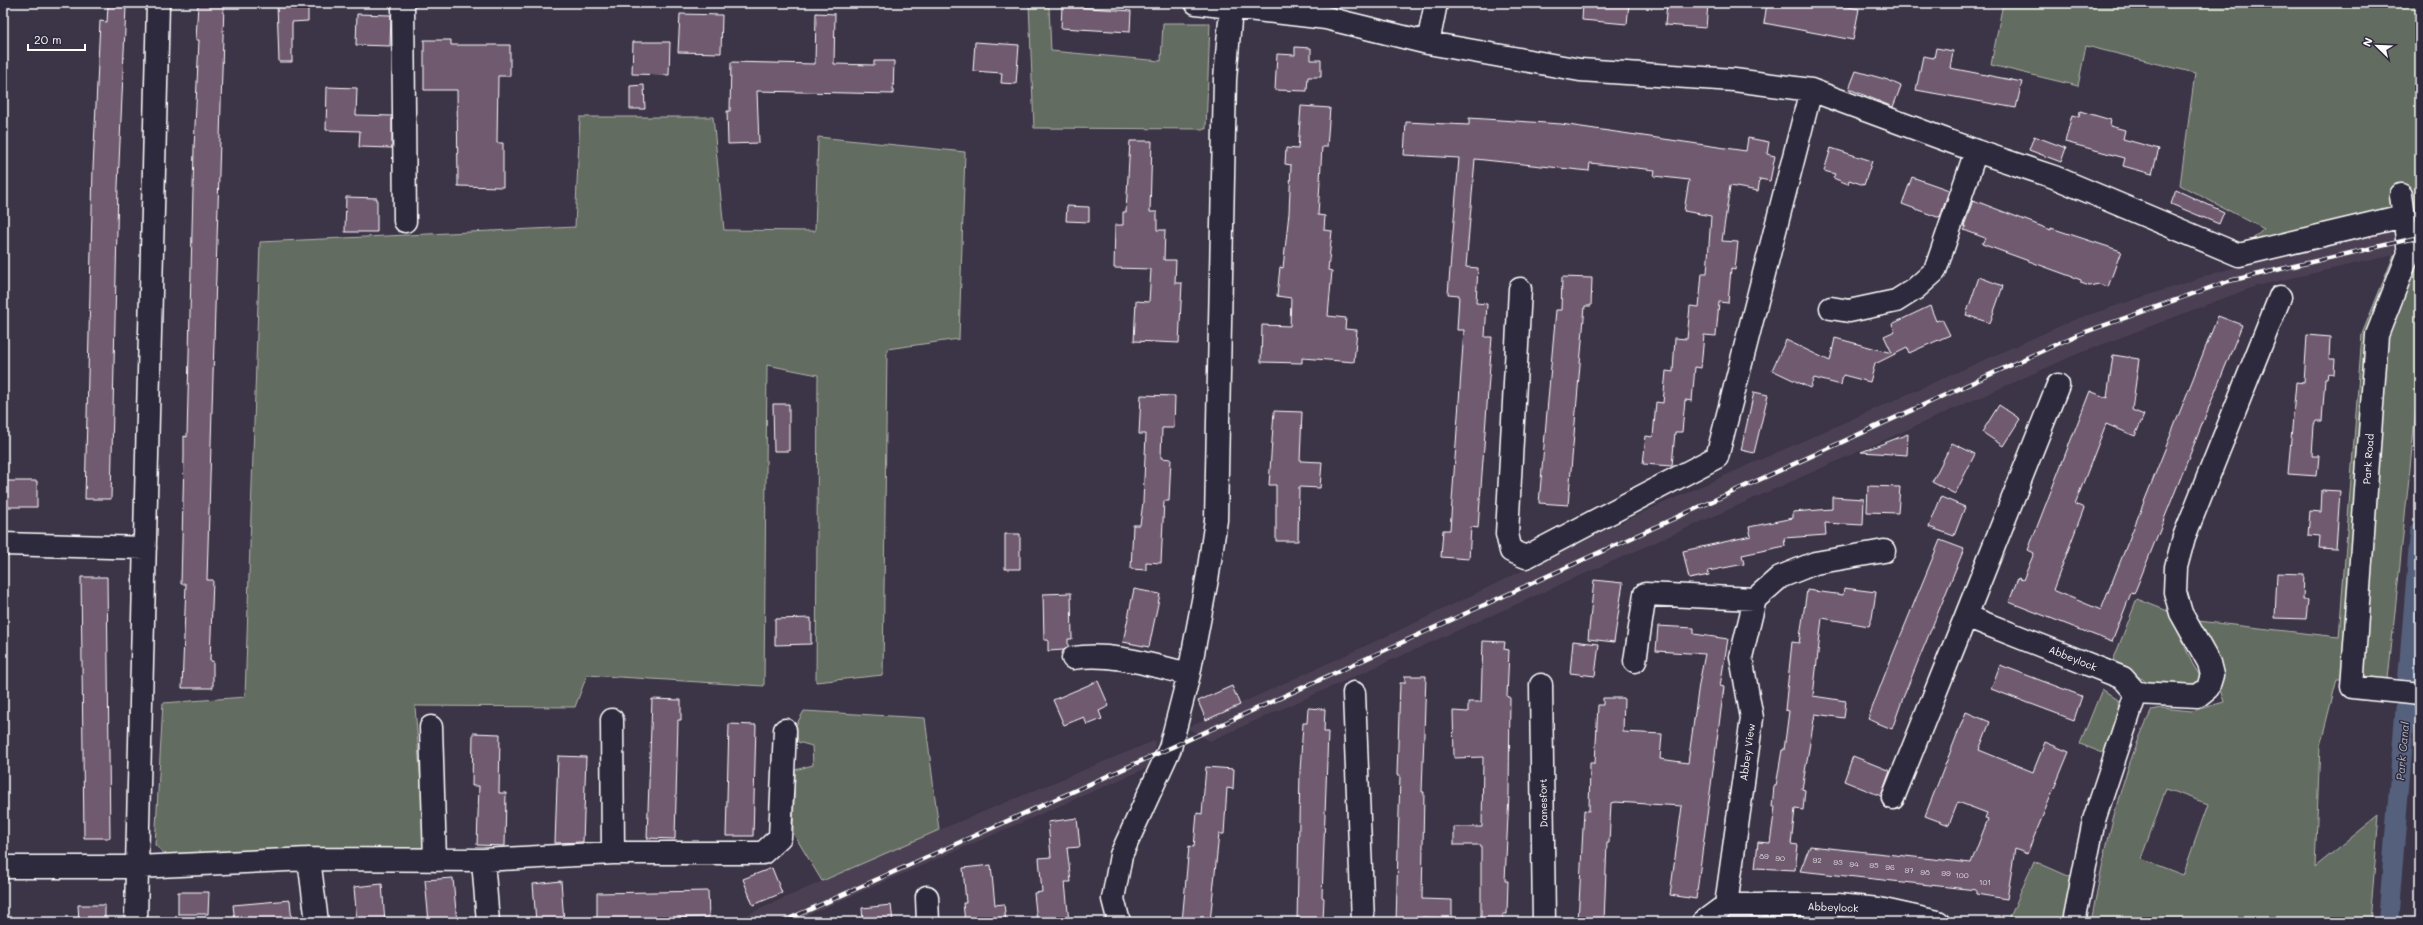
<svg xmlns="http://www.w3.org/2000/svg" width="2423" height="925" viewBox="0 0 2423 925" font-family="Mali,sans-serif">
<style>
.built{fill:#4c3f53}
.green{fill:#646c60;stroke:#b2b6b0;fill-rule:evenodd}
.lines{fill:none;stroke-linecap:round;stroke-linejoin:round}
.canal{stroke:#54617d;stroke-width:20}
.building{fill:#705a6f;stroke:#fff}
.minor-casing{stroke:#fff;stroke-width:25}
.minor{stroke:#2f2a3d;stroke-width:22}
.rail-casing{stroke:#fff;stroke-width:4.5}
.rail{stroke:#2f2a3d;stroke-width:3;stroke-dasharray:9;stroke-linecap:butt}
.labels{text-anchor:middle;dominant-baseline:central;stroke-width:3;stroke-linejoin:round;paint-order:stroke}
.number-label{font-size:8px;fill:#dbd6db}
.street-label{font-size:10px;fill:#fff;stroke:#2f2a3d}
.water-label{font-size:11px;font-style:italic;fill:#b2b8c4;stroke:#2f2a3d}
</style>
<rect width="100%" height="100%" fill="#3c3447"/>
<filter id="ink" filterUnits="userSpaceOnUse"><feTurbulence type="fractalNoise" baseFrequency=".025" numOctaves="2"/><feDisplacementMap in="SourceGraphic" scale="8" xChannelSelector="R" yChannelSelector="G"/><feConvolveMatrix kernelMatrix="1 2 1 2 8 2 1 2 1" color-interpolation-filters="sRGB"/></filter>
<g filter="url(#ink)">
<path class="built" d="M2398 227 2394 255 2256 286 2075 355 1210 741 1187 728 1402 629 1639 514 2076 319 2218 272Z
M1156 740 1149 767 792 922H730L939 830Z"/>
<path class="green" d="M2003 3H2420V217L2407 209 2247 244 2264 229 2180 185 2195 73 2086 46 2078 86 1991 65Z
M1029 4 1049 7 1051 51 1161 61 1163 23H1210L1206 129 1034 128Z
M580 117H713L724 230 815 231 818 137 965 152 959 339 887 349 883 675 816 682 818 375 767 365 764 686 587 675 575 707 415 706 426 850 168 857 155 845 163 703 245 697 260 242 575 227Z
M2420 248V372L2388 679H2337L2320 746 2315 867 2379 815 2370 922H2091C2105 850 2119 776 2152 710L2162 708 2192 711 2224 702 2198 621 2339 637 2362 334 2394 255ZM2166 789 2208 804 2183 875 2141 859Z
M2137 599 2170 612 2192 663 2201 678 2198 688 2166 689 2142 679 2113 661Z
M2420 642V685L2416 684Z
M2102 689 2118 700 2119 717 2108 755 2080 744Z
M804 711 925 718 939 830 822 881 793 833 795 770 813 765 812 746 798 742 796 725Z
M2034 861 2075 879 2065 916 2059 922H2008Z"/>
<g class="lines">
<path class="canal" d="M2388 922 2420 532"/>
</g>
<path class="building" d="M198 3H224L207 580H213L210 661H213V688H182L186 584H181L184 456V436L187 437 194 148 199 40H196Z
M277 3H308V21L292 22V62H279Z
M1583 3H1629L1627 24 1582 20Z
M1667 3 1708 4 1706 28 1665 25Z
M1767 3H1828L1859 9 1853 40 1764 23Z
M108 6 126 7 118 186 111 499H85L93 168 100 21 107 22Z
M1062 6 1131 11 1130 32 1061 28Z
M816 13 835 14 834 64 874 65V61H894L893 94 757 91 759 143 728 144 727 111H730L731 62 815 64Z
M357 14 391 15 390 46 356 45Z
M680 14 722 15 721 53 678 52Z
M424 40H451V45H510V76H498L497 143H503V187L458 186 457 90H424Z
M633 42H670L669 75 632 74Z
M975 42 1019 45 1016 84 1001 83 1002 73 973 71Z
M1295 47 1311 48V60H1321V77H1308L1307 91 1275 90 1277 54 1295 55Z
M1936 48 1953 51 1950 68 2022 82 2016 108 1916 90 1923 56 1934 58Z
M1856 71 1888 80 1901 86 1893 107 1849 89Z
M644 85 645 109H630V86Z
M327 87 357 88 356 115 392 116V148L359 147 360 131 326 130Z
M1301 106 1330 108 1327 147H1322L1318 215 1325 216 1324 230 1332 231 1328 270 1332 271 1328 316 1346 318 1345 329 1357 330 1354 362 1302 358V363L1261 362 1262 325 1290 326 1291 298 1277 296 1280 267 1283 268 1289 213 1291 165 1285 164 1286 148 1298 149Z
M2080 111 2111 120 2110 126 2125 130 2123 139 2159 149 2152 174 2123 166 2125 158 2065 142 2072 115 2079 117Z
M1469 118 1561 124 1746 151 1748 138 1769 142 1767 154 1775 156 1770 181 1760 179 1758 191 1730 186 1722 241 1738 242 1735 270 1731 269 1728 303 1719 302 1716 336 1704 335 1701 368 1695 367 1692 401 1685 400 1682 432H1675L1672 466 1643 464 1646 436 1653 437 1656 402 1663 403 1666 371 1673 372 1675 338 1687 339 1690 306 1699 307 1702 273H1707L1711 216 1684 211 1689 180 1654 176 1655 170 1590 163 1589 171 1475 159 1466 267 1478 268 1476 303 1487 304 1485 337H1492L1478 528 1471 527 1469 559 1441 557 1443 530H1450L1464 330H1457L1459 295 1448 294 1459 158 1404 155 1406 122 1469 125Z
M2034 136 2066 148 2061 162 2029 150Z
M1130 141H1152L1150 212H1157V230H1165L1164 260H1176L1175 283H1182L1179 343 1134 341 1136 301 1149 302 1151 269 1114 268 1115 225H1123V212H1126Z
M1831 148 1872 161 1864 185 1849 180 1848 184 1833 178 1835 174 1824 171Z
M1912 177 1949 190 1940 218 1902 204Z
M2176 190 2224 212 2219 224 2171 204Z
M346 197 377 198V232H345Z
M1973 200 2051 230V228L2121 251 2108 287 2099 284 2089 286 2081 283V280L1982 244 1985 238 1964 230 1966 227 1964 226Z
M1067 206 1089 207V222L1066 221Z
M1562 277 1592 278 1591 306H1585L1568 505 1539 503 1553 343 1556 310H1561Z
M1979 277 2003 286 1990 323 1966 315Z
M1930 306 1936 321 1942 319 1950 335 1909 353 1907 348 1875 364 1870 382 1843 375 1841 385 1814 378 1810 388 1772 370 1786 340 1830 361 1835 338 1892 353 1884 336 1895 331 1892 324Z
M2218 316 2242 325 2134 594 2131 593 2112 642 2009 602 2018 578 2023 580 2034 553 2028 550 2090 391 2107 398 2113 355 2139 359 2132 410 2144 415 2135 436 2106 424 2075 504 2084 508 2053 590 2101 610Z
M2307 335 2330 337 2329 359H2335L2334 374 2328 373 2327 378H2325L2322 421H2316L2314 425 2312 456H2319L2317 476 2288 474 2296 382 2304 383Z
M1754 392 1768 395 1754 453 1741 450Z
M1141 395 1175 396 1174 428H1162L1161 458 1171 459 1169 501H1164L1161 563 1146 562V570L1131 569 1133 525H1140L1143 502 1146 434H1139Z
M773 404H789V451H774Z
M1999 405 2020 419 2003 446 1982 432Z
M1274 411 1302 412 1300 461 1322 462 1320 488 1299 487 1298 541H1276V485H1269Z
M1908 434 1907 455 1861 452Z
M1952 443 1975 454 1955 494 1932 482Z
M3 481H37V507H3Z
M1868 486 1900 487 1898 513 1867 512Z
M2322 490 2340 491 2336 549 2319 548 2320 536 2308 535 2310 511 2321 512Z
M1832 497 1864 499 1863 525 1825 523 1826 535 1784 538 1785 546 1742 555 1744 564 1708 571 1709 575 1689 579 1683 551 1751 536 1749 527 1793 518V512L1832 509Z
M1941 497 1965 507 1954 536 1929 527Z
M1005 534H1020V569H1005Z
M1940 540 1964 549 1903 698 1892 729 1868 719 1887 669Z
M2277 573 2304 574 2303 600H2308L2306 619 2275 618Z
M81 577H107L110 838H84Z
M1594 580 1623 583 1614 642 1588 639Z
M1844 588 1876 592 1872 618 1869 626 1822 618 1813 696 1846 701 1844 718 1815 714 1802 789 1805 790 1803 810 1795 809 1791 844 1798 845 1795 870 1755 868 1758 842 1770 843 1775 807H1772L1774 786H1776L1782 750H1784L1789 711 1785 710 1792 642 1799 643 1807 590 1843 595Z
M1134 589 1160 594 1149 647 1123 642Z
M1071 593 1072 639H1068V647L1064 650 1048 651V640H1044L1043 594Z
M811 618V644L775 645V619Z
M1658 626 1694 628V634L1728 639 1720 686 1724 687 1696 899 1670 895 1682 806 1615 802 1611 803 1609 843H1607L1604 922H1578L1584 810 1589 811 1590 763H1595L1598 705H1603V698H1624L1623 732 1662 734 1660 759 1688 763 1699 684 1705 654 1656 651Z
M1483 641 1505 642 1504 649 1509 650 1507 697H1510L1509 794 1505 881H1508L1507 914H1503V921H1481V845H1454V827H1482L1483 757 1454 758 1453 711 1468 712V702H1481Z
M1573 641 1599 644 1595 676 1570 673Z
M2000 665 2082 696 2074 720 1991 689Z
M1405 676H1426L1422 792H1424L1422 899 1452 900V918L1422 917V922H1396L1400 775H1397L1400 683H1405Z
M1098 681 1109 706 1099 711 1102 719 1087 725 1084 717 1064 725 1053 700Z
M1232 686 1240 705 1206 720 1198 701Z
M652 699 681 700V720H678L675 839 647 838Z
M1308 708 1325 709 1324 732H1328L1322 897 1324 898 1323 922H1297L1300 771 1303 723H1307Z
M1966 712 1990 722 1979 750 2033 772 2045 742 2069 752 2027 854 2015 849 2007 899 1976 894V890L1800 871 1810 846 1971 863 1988 819 1985 818 1987 813 1958 802 1949 825 1925 816Z
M729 724 756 725 753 836H726Z
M473 733 500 734 499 793H506L505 846 477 845 479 786H472Z
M558 756 586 757 583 842 555 843Z
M1853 756 1890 771 1881 796 1844 781Z
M1206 767 1234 769 1233 789 1227 788 1224 834H1219L1210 922H1182L1189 846 1194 847 1197 813 1202 814Z
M1077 818 1080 847 1067 848 1071 882H1065L1069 922H1037L1034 893 1042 892 1039 858 1051 857 1048 822Z
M991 865 995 905 1004 904 1006 922H965L963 903H966L963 868Z
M772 868 782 893 753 905 743 879Z
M453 878 457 922H429L425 880Z
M561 881 564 922H536L533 884Z
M382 884 385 922H357L354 887Z
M708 891 709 917 597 920V893Z
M178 892H209L208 914H178Z
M290 900 292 922H235L233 905Z
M78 905H105V922H79Z
M891 905 893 922H863L862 908Z"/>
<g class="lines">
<defs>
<path id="minor" d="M403 3 405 221
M1196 3 1326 18 1428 43 1580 70 1734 80 1811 90 1976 151 2054 177 2239 255 2395 218 2404 223
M1428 43 1436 3
M2401 195 2409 253 2377 335 2352 687 2420 694
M1520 289 1507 534 1511 551 1526 557 1717 457 1811 90
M1831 308 1849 311 1896 301 1915 289 1935 271 1976 151
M3 544 145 548
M1966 616 2058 385
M1073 658C1113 652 1150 665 1189 674
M1635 661 1645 594 1755 599
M1541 685 1544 922
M1354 693 1363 922
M2136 693 2198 696 2208 688 2212 675 2209 663 2181 613 2175 592 2176 567 2184 537 2280 297
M612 720 613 853
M431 727 435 860
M1893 798 1966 616 2123 678 2136 693 2094 820 2074 922
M309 859 317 922
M483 860 488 922
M3 867H137L158 3
M927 897 928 922
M1726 905 1752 718 1741 657 1755 599 1780 577 1815 563 1884 551
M1726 905H1838L1879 909 1938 922
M136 922 137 867 309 859 483 860 613 853H763L780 837 785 730
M1119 922 1113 899 1121 855 1170 748 1189 674 1208 574 1216 520 1225 79 1231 9
M1703 922 1726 905"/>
</defs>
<use href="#minor" class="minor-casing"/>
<use href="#minor" class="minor"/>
<defs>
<path id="rail" d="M782 922 1170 748 2077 335 2229 281 2420 237"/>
</defs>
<use href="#rail" class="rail-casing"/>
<use href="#rail" class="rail"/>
</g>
</g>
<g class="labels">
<g class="number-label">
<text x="1764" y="856">89</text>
<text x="1780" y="858">90</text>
<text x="1817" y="860">92</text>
<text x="1838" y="862">93</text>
<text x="1854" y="864">94</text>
<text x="1874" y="865">95</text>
<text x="1890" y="867">96</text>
<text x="1909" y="870">97</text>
<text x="1925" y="872">98</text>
<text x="1946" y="873">99</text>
<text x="1962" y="875">100</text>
<text x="1985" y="882">101</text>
</g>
<g class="street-label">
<text transform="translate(2368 459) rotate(-86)">Park Road</text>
<text transform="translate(2073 658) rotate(22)">Abbeylock</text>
<text transform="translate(1747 752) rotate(-82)">Abbey View</text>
<text transform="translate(1543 803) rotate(-91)">Danesfort</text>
<text transform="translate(1833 907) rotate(2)">Abbeylock</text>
</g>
<g class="water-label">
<text transform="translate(2402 751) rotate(-85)">Park Canal</text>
</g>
</g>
<rect width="2423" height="925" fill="none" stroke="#2f2a3d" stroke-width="16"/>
<rect x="8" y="8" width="2407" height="909" fill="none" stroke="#fff" stroke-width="1.5" filter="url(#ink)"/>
<g transform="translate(2377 46) rotate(293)" stroke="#2f2a3d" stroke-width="3" paint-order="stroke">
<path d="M0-3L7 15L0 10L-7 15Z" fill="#ffffff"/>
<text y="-6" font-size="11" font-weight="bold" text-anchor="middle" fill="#ffffff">N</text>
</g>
<path d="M28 44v6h57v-6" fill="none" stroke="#ffffff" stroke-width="2"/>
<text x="34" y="44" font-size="12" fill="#ffffff" stroke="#2f2a3d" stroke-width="3" paint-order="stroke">20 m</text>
</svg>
